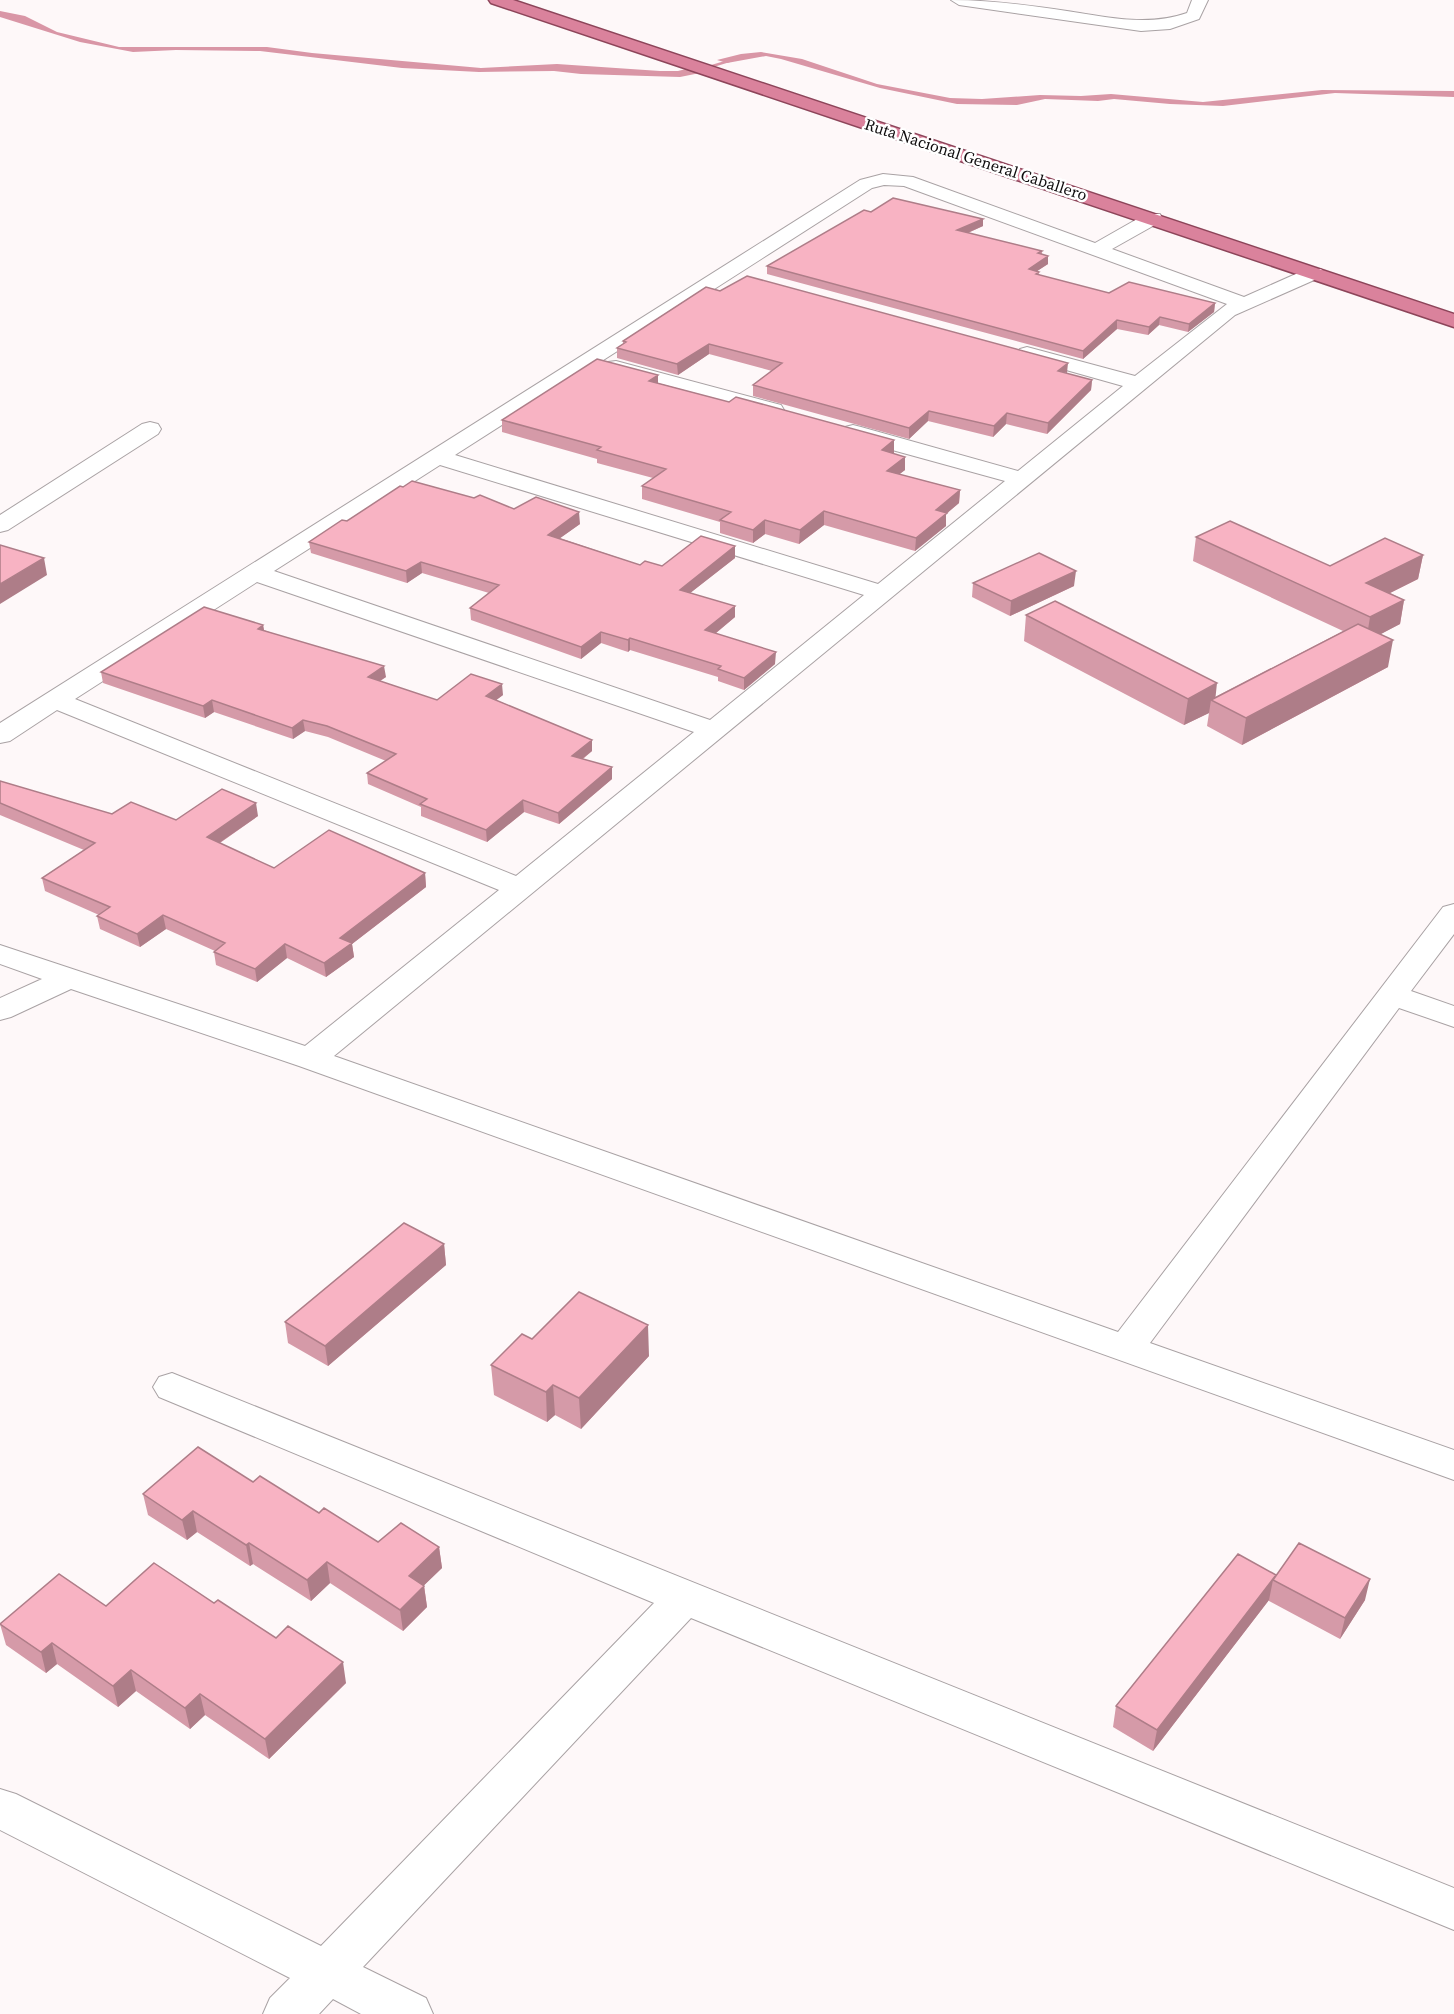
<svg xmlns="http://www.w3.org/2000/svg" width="1454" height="2014" viewBox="0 0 1454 2014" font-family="'Source Serif 4',serif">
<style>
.water{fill:#d996a6}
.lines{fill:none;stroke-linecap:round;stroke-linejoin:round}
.stream{fill:#d996a6;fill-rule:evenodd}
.minor-casing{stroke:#a9a2a4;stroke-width:2}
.trunk-casing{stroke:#8d455a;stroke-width:3}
.minor{fill:#fff;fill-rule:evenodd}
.trunk{fill:#da829c;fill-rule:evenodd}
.wall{fill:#d59aa8}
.shaded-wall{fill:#ae7d88}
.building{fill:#f8b3c3;stroke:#ae7d88;stroke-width:1.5}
.labels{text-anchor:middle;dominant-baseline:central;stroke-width:5;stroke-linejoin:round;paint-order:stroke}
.far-street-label{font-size:16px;fill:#0e0c0d;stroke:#fff}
</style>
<rect width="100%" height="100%" fill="#fef8f9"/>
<path class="water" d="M0 11 25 16 57 32 119 47H267L312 53 481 68 557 64 660 71H678L686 69 700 73 680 77 581 74 554 71 479 72 402 68 260 51 176 50 133 52 80 42 0 17Z
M761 52 802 59 877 84 950 98 982 99 1040 95 1081 96 1111 94 1203 102 1322 90 1454 91V97L1335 93 1223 106 1170 104 1114 99 1098 101 1045 99 1017 105 957 104 880 88 781 59 766 56 727 63 717 60 741 54Z"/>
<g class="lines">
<path class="stream" d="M735 58 740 59 697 72 694 70Z"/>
<defs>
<path id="minor" d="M951 0C991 0 1028 5 1067 11 1108 17 1147 27 1187 13L1192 0H1208L1199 19 1170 29 1141 31 959 5Z
M883 174 913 177 1095 243 1146 214H1160L1162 218 1160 222 1112 249 1244 297 1307 269H1321L1324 273 1321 277 1235 315 334 1056 1118 1332 1443 907 1454 904V934L1411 991 1454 1006V1027L1399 1008 1150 1343 1454 1450V1480L299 1066 71 989 11 1017 0 1020V998L42 979 0 964V945L305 1046 499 890 57 710 10 741 0 743V723L860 180ZM884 185 904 186 1227 304 1135 376 1027 347 1020 349 1016 353 1020 357 1123 386 1018 471 861 427 853 425 845 427 842 432 845 437 1005 481 878 584 455 455 872 188ZM440 465 864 595 710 720 274 571ZM257 582 694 732 516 876 75 699Z
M616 361 781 405 784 410 781 415 773 417 608 372 605 367 608 362Z
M150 422 158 424 161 429 158 434 8 530 0 532V515L142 424Z
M172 1373 1454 1888V1930L691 1618 363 1967 426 1998 433 2014H361L333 1999 319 2014H263L270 1998 290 1978 0 1830V1789L16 1794 321 1946 654 1603 159 1397 153 1387 159 1377Z"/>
<path id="trunk" d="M489 0H513L1454 314V327L491 3Z"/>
</defs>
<use href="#minor" class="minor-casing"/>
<use href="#trunk" class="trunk-casing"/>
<use href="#minor" class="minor"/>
<use href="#trunk" class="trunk"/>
</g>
<path class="wall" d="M871 212 983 226 968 233 1042 251V254L1048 264 1037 271 1039 272V275L1109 293 1215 303 1214 312 1188 332 1159 325 1148 335 1117 329 1083 359 767 274V266Z
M706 287 1092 380 1091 390 1047 434 1006 424 993 437 928 421 909 439 753 396V385L772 371 709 354 678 375 617 358V348L623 344V341Z
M658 375V383L729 402 894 440V453H893L905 470 899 474 960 490 959 503 946 514V526L915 551 824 525 799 544 765 534 753 543 720 533V522L642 499V486L653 478 597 463V459L502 432V420Z
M403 487 474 498 514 509 580 524 560 538 640 565 662 566 735 546V558L690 593 735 606V617L715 634 775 664 744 690 718 681V677L630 650 628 652 601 643 581 659 471 620 470 608 489 593 422 573 407 583 311 553 309 542 347 521Z
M1196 537 1330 566 1423 555 1418 579 1390 593 1404 600 1400 624 1380 634 1388 667 1242 745 1207 726 1209 713 1184 725 1024 641 1026 615 1215 697 1343 631 1193 561Z
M973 583 1074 586 1010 616 972 597Z
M263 625 264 630 386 677 380 681 437 700 503 695 496 700 592 740V751L583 759 612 767V779L559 824 524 812 487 842 421 816V807L368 784 367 773 386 761 328 737 305 731 293 739 214 712 205 718 103 683 101 672Z
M0 781 112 814 176 820 258 816 220 843 274 868 425 873 426 887 352 944 354 957 326 977 287 958 257 982 216 965 214 952 215 951 166 929 140 947 100 929 97 916 99 915 45 891 42 878 84 850 0 815Z
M444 1244 446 1265 328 1366 288 1343 285 1322Z
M532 1339 649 1356 581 1429 555 1415 547 1422 494 1395 491 1365Z
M253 1482 378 1542 439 1547 442 1568 424 1585 427 1607 403 1631 330 1583 311 1601 253 1564 250 1566 197 1532 187 1540 148 1515 143 1494Z
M1276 1575 1365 1600 1340 1639 1269 1601V1600L1153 1751 1113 1727 1116 1706Z
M214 1603 276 1638 346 1683 269 1759 205 1715 190 1729 136 1691 118 1707 57 1664 46 1673 6 1645 0 1624 106 1606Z"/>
<path class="shaded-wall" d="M983 219V226L956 238 957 230Z
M1048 256V264L1028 277 1029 269Z
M1215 303 1214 312 1188 332 1189 324Z
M1160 317 1159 325 1148 335 1149 327Z
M1117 320V329L1083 359V351Z
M709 344V354L678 375 677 364Z
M1068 363 1067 373 1058 371Z
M658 375V388L649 381Z
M1092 380 1091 390 1047 434 1048 423Z
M929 411 928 421 909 439V428Z
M1007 413 1006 424 993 437 994 426Z
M894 440V453L882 463V450Z
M905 457V470L887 484V471Z
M960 490 959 503 946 514V526L915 551 916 538 936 510Z
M824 511V525L799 544 800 530Z
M579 512 580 524 549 546 548 535Z
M765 520V534L753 543V530Z
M735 546V558L680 601V590Z
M1423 555 1418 579 1362 607 1366 583Z
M44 558 47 575 0 604V584Z
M421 562 422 573 407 583 406 571Z
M1076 571 1074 586 1010 616 1011 601Z
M1404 600 1400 624 1366 642 1370 617Z
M735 606V617L705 642V630Z
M263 625 265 636 258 629Z
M601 632V643L581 659V647Z
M630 638V650L628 652V640Z
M1393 640 1388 667 1242 745 1246 718Z
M776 652 775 664 744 690V678Z
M384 666 386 677 369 688 368 677Z
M1217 683 1215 702 1211 700 1209 713 1184 725 1188 699Z
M502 684 503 695 487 707 486 696Z
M212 700 214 712 205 718 203 706Z
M303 720 305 731 293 739 292 728Z
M592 740V751L572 767V756Z
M612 767V779L559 824 558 813Z
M523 800 524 812 487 842 486 830Z
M256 803 258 816 209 850 207 837Z
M425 873 426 887 352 944 354 957 326 977 324 963 340 938Z
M163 915 166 929 140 947 137 934Z
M285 944 287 958 257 982 255 969Z
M444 1244 446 1265 328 1366 325 1346Z
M648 1325 649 1356 581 1429 579 1398Z
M553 1385 555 1415 547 1422 546 1392Z
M193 1511 197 1532 187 1540 182 1520Z
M249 1543 253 1564 250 1566 246 1545Z
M439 1547 442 1568 412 1597 409 1576Z
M327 1562 330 1583 311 1601 307 1580Z
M1276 1575 1273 1580 1269 1600 1153 1751 1157 1730Z
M1370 1579 1365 1600 1340 1639 1345 1618Z
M424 1586 427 1607 403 1631 400 1610Z
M52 1643 57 1664 46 1673 41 1652Z
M343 1662 346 1683 269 1759 265 1739Z
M131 1670 136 1691 118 1707 113 1686Z
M200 1694 205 1715 190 1729 185 1708Z"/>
<path class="building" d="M893 198 983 219 957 230 1042 251 1038 253 1048 256 1029 269 1039 272 1036 274 1109 293 1129 282 1215 303 1189 324 1160 317 1149 327 1117 320 1083 351 767 266 864 210 871 212Z
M747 276 1068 363 1058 371 1092 380 1048 423 1007 413 994 426 929 411 909 428 753 385 782 363 709 344 677 364 617 348 626 342 623 341 706 287 720 291Z
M597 359 658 375 649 381 729 402 736 397 894 440 882 450 905 457 887 471 960 490 936 510 947 513 916 538 824 511 800 530 765 520 753 530 720 520 731 512 642 486 666 469 597 450 601 447 502 420Z
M412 481 474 498 480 495 514 509 536 497 579 512 548 535 640 565 645 561 662 566 701 536 735 546 680 590 735 606 705 630 776 652 744 678 718 669 721 666 630 638 628 640 601 632 581 647 470 608 499 585 421 562 406 571 309 542 342 520 347 521 400 486 403 487Z
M1230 521 1330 566 1385 538 1423 555 1366 583 1404 600 1370 617 1196 537Z
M0 545 44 558 0 584Z
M1039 553 1076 571 1011 601 973 583Z
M1055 601 1217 683 1188 699 1026 615Z
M204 607 263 625 258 629 384 666 368 677 437 700 471 674 502 684 486 696 592 740 572 756 612 767 558 813 523 800 486 830 420 804 427 799 367 773 396 754 327 726 303 720 292 728 212 700 203 706 101 672Z
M1358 624 1393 640 1246 718 1211 700Z
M0 781 112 814 131 802 176 820 222 789 256 803 207 837 274 868 329 830 425 873 340 938 352 943 324 963 285 944 255 969 214 952 225 943 163 915 137 934 97 916 110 907 42 878 95 843 0 803Z
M404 1223 444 1244 325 1346 285 1322Z
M579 1292 648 1325 579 1398 553 1385 546 1392 491 1365 522 1334 532 1339Z
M198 1447 253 1482 260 1476 319 1513 324 1508 378 1542 401 1523 439 1547 409 1576 424 1586 400 1610 327 1562 307 1580 249 1543 246 1545 193 1511 182 1520 143 1494Z
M1299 1543 1370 1579 1345 1618 1273 1580Z
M1238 1554 1276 1575 1157 1730 1116 1706Z
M154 1563 214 1603 218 1600 276 1638 288 1626 343 1662 265 1739 200 1694 185 1708 131 1670 113 1686 52 1643 41 1652 0 1624 59 1574 106 1606Z"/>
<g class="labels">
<g class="far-street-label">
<text transform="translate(976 159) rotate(18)">Ruta Nacional General Caballero</text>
</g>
</g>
</svg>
